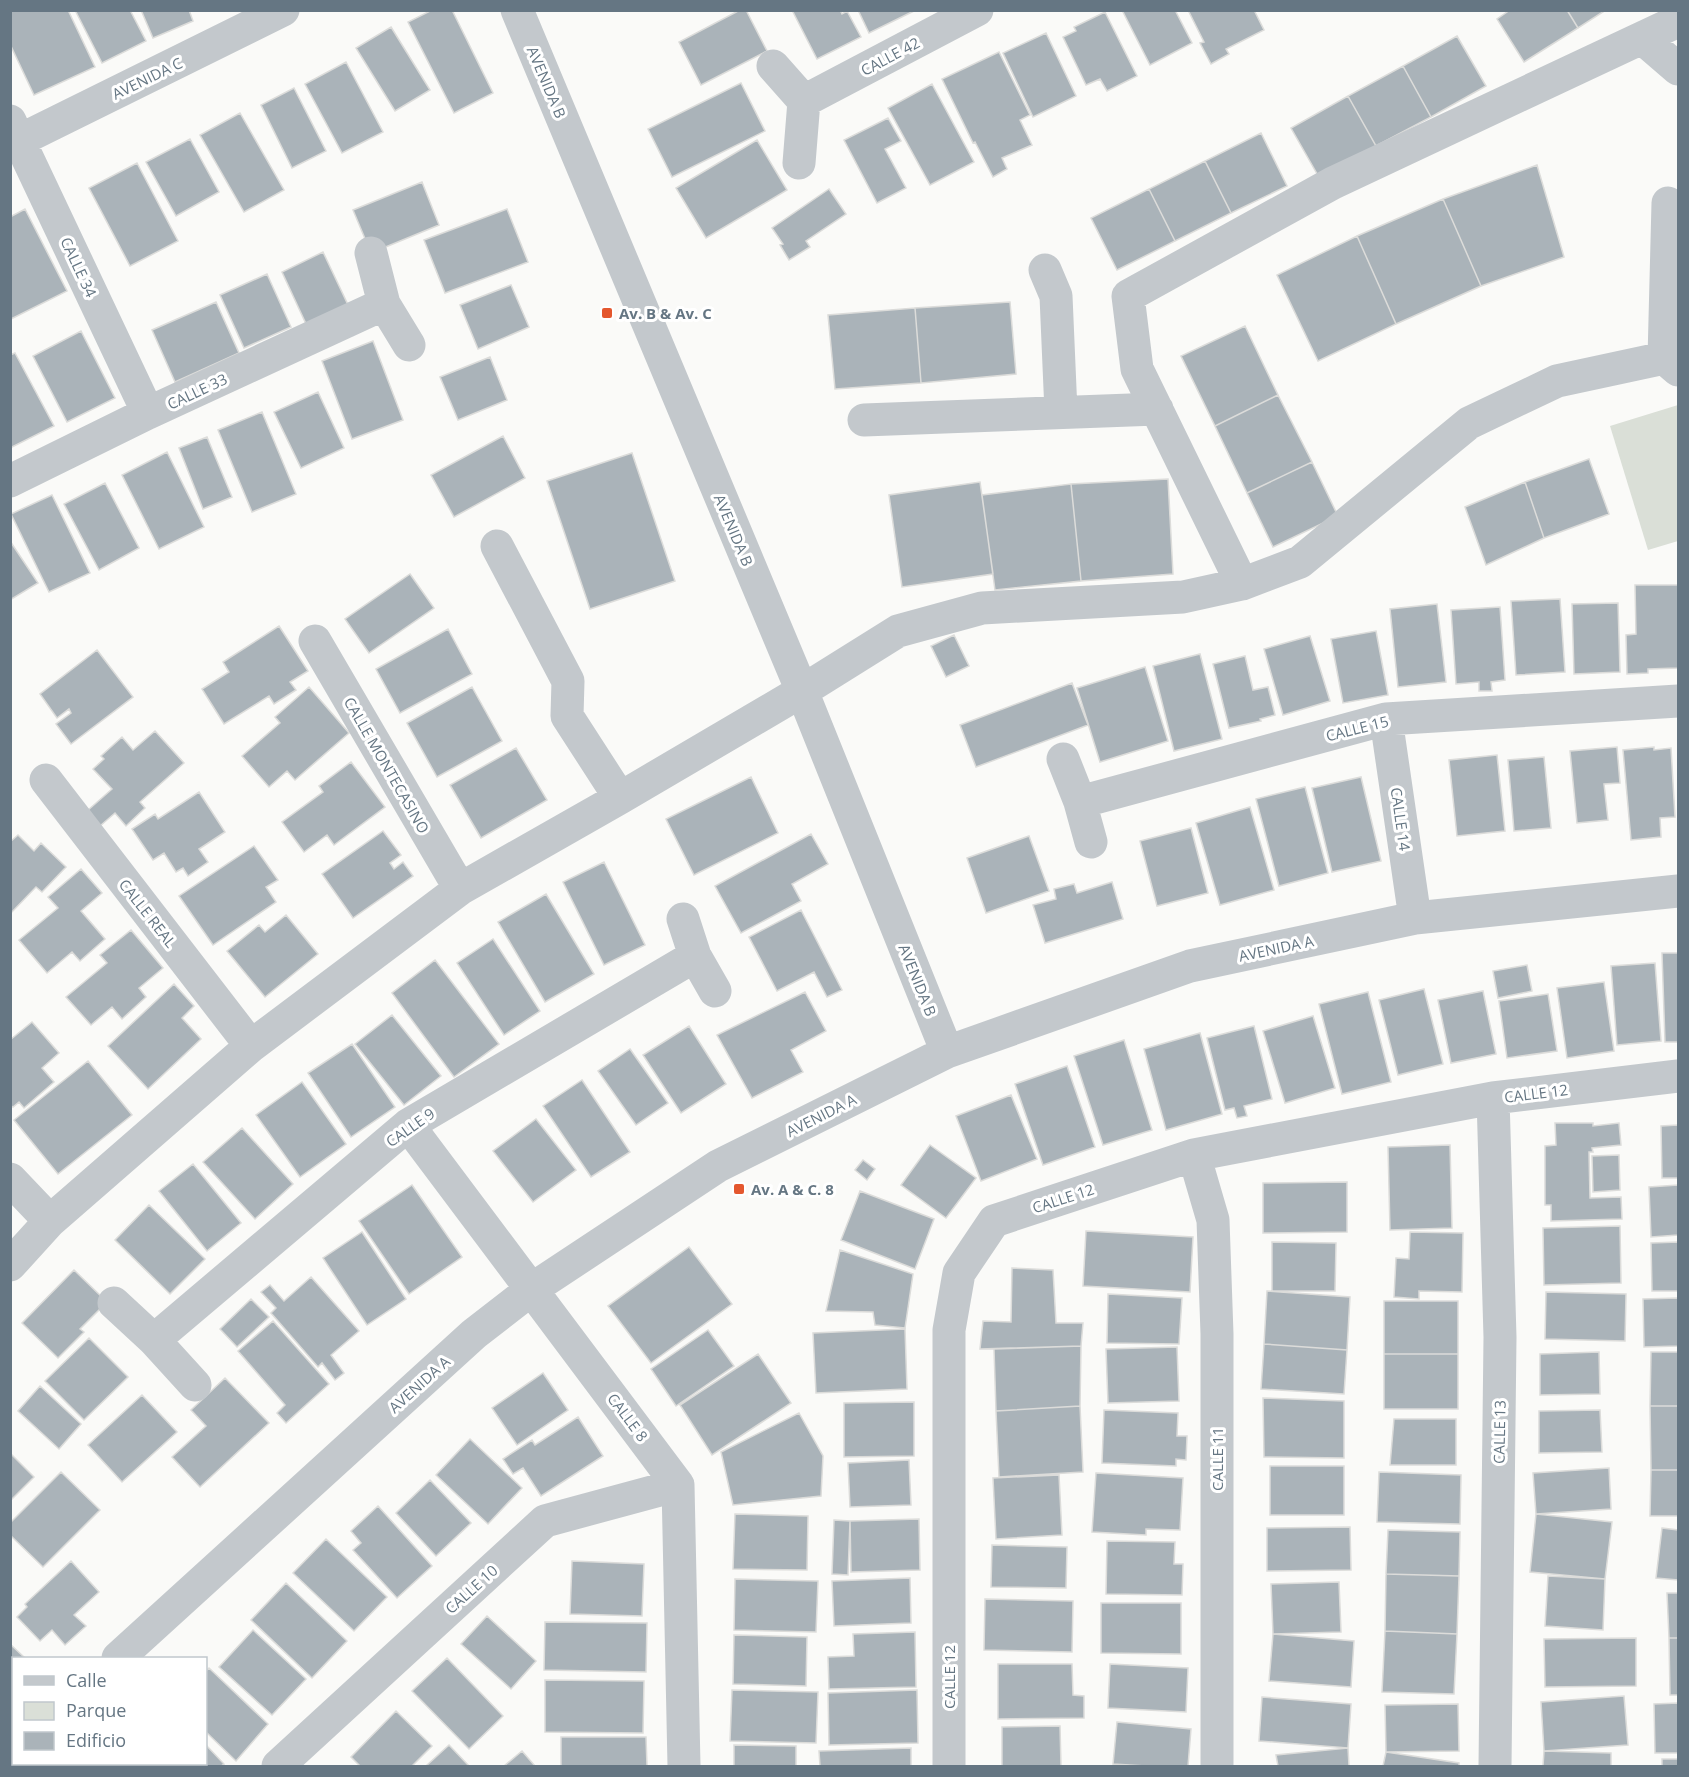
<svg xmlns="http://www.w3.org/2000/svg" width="1689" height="1777" viewBox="0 0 1689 1777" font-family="'Open Sans',sans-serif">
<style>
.green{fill:#dadfd7}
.building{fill:#aab3b9;stroke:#dcdcda;stroke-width:1.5}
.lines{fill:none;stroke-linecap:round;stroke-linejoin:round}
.minor{stroke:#c3c8cc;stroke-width:33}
.poi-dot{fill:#e4572e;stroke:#fff;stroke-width:2}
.labels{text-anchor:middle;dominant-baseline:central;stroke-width:6;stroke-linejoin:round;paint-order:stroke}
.street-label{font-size:15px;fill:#657683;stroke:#fff}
.poi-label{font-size:15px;font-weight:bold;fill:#657683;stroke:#fff;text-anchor:start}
</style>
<rect width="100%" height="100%" fill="#fafaf8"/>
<path class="green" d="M1678 405V541L1648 550 1610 426Z"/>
<path class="building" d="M10 10H68L95 67 34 95 10 44Z
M75 10H130L146 41 102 63Z
M141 10H189L193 21 153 38Z
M432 10H452L493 93 454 113 408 22Z
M740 10H746L767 51 701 85 679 42Z
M792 10H840L842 14 847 11 861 37 817 59Z
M858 10H916L869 33Z
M1122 10H1175L1192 43 1150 65Z
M1188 10H1254L1264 30 1226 49 1229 54 1211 64 1200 43 1204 42Z
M1510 10H1567L1578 28 1524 62 1497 19Z
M1567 10H1606L1578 28Z
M1105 12 1137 76 1107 91 1100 79 1086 85 1063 37 1076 31 1074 27Z
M391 27 430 90 395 111 356 48Z
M1046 33 1076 96 1033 117 1003 53Z
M1457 36 1486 86 1431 117 1403 66Z
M999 52 1030 115 1020 120 1032 145 1002 158 1007 169 993 177 975 142 973 143 942 79Z
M346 62 383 132 342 153 305 84Z
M1403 66 1431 117 1376 146 1348 96Z
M741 83 765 131 672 177 648 129Z
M932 84 974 162 930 185 888 108Z
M294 88 326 151 292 168 261 105Z
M1348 96 1376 146 1320 179 1291 128Z
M240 113 284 190 244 212 200 135Z
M888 118 901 141 885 149 906 188 877 203 844 140Z
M1261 133 1287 186 1231 213 1205 161Z
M190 139 219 192 176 216 146 162Z
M757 140 787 190 706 238 676 188Z
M1205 161 1231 213 1175 241 1149 189Z
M137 163 178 241 130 266 89 188Z
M1537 165 1564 257 1481 286 1443 199Z
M422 182 439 225 371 253 353 210Z
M829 189 846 214 806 241 810 247 789 260 780 245 783 244 772 228Z
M1149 189 1175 241 1117 270 1091 218Z
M1443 199 1481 286 1396 324 1357 236Z
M25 209 67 291 11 319 10 217Z
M507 209 528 262 445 293 424 240Z
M1357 236 1396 324 1318 361 1277 275Z
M323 252 349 307 307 326 282 272Z
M267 274 291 327 244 348 220 295Z
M511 285 529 327 478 349 460 305Z
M216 302 239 353 175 382 152 330Z
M1010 302 1016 374 921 383 915 308Z
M915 308 921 383 835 389 828 315Z
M1245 326 1278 395 1215 426 1181 356Z
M81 331 115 398 67 422 33 356Z
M373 341 403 420 352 439 322 361Z
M15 353 54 426 10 448V355Z
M490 357 507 400 458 420 440 377Z
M318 392 344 448 301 468 274 412Z
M1278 395 1312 462 1247 493 1215 426Z
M262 412 296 494 252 512 218 430Z
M503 436 525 478 454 517 431 475Z
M207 437 232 497 203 509 179 448Z
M167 452 204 527 159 549 122 475Z
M632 453 675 581 590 609 547 481Z
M1589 459 1609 514 1544 538 1525 482Z
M1312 462 1338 516 1273 547 1247 493Z
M1168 479 1173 574 1081 581 1071 484Z
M980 482 993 574 902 587 889 495Z
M1525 482 1544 538 1486 565 1465 507Z
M105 483 139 548 99 570 64 504Z
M1071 484 1081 581 995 590 982 495Z
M52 495 90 573 49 592 11 514Z
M10 541 38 583 10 600Z
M410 574 434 608 369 653 345 619Z
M1635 585H1678V668L1648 669V673L1627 674 1626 635 1636 634Z
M1560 599 1565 672 1516 675 1511 601Z
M1618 603 1620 672 1574 674 1572 604Z
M1437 604 1446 682 1398 687 1390 609Z
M1500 607 1505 680 1491 682 1492 691H1479V682L1456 684 1451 610Z
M279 626 308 671 290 682 296 690 274 704 269 696 224 724 202 689 229 672 223 662Z
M448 629 472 674 400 713 376 669Z
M1376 631 1388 695 1343 703 1331 639Z
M954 635 969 666 946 677 931 646Z
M1310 636 1330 701 1283 715 1264 649Z
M97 650 133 697 71 744 56 724 71 713 69 709 57 718 40 694Z
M1200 654 1222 739 1174 751 1153 666Z
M1245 656 1253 690 1268 687 1275 715 1260 719 1261 721 1229 728 1213 664Z
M1145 667 1168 741 1100 762 1077 688Z
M1072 683 1088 725 976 767 960 725Z
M309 687 349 733 295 780 287 771 269 787 242 756 280 723 275 717Z
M472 687 502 741 437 777 407 723Z
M155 731 184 763 140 802 145 808 126 826 115 813 100 826 87 811 112 789 93 769 104 759 101 756 122 737 133 750Z
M1617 747 1620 783 1604 784 1608 820 1577 823 1570 751Z
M1654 747V750L1671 748 1675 817 1660 818 1661 837 1631 840 1623 750Z
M516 748 547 800 481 838 450 785Z
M1497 755 1505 831 1457 836 1449 760Z
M1544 757 1551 828 1514 831 1508 760Z
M351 762 385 807 334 845 327 835 304 852 282 822 323 792 319 786Z
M751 777 778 833 694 875 666 819Z
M1361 777 1381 861 1332 872 1312 788Z
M1305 787 1328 873 1279 886 1256 799Z
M199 792 225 832 199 849 208 862 188 876 183 868 176 872 164 853 153 860 132 829 155 814 158 819Z
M1250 807 1274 890 1220 905 1196 823Z
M1191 828 1208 893 1157 906 1140 841Z
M383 831 401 855 390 863 394 869 403 862 413 876 353 918 322 874Z
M811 834 828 864 792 884 801 901 741 933 715 886Z
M18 835 34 851 41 843 66 867 42 892 36 887 10 914V842Z
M1029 836 1049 891 986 913 967 858Z
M254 846 278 880 266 887 276 902 213 945 179 896Z
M604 862 645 945 604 965 563 882Z
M81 869 102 893 81 911 105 939 80 961 72 952 47 973 19 940 58 908 48 897Z
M1112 882 1123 919 1045 943 1033 905 1056 899 1054 889 1074 884 1077 893Z
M546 894 594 974 545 1002 498 922Z
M801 910 842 990 827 997 814 972 777 991 749 937Z
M286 915 318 954 265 997 227 951 259 925 265 932Z
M131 930 163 968 139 988 146 997 122 1019 112 1007 91 1025 66 997 107 963 100 955Z
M493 939 540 1011 504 1035 457 963Z
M1662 953H1678V1042H1665Z
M435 960 499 1044 454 1077 392 993Z
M1655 963 1661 1041 1617 1045 1611 966Z
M1527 965 1532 991 1498 998 1493 971Z
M1604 982 1614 1051 1567 1058 1557 988Z
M174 984 194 1006 182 1018 201 1039 148 1089 108 1046Z
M1424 989 1443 1064 1398 1075 1379 1000Z
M1483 991 1496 1054 1451 1063 1438 1000Z
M805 992 826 1031 791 1050 803 1072 752 1098 717 1035Z
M1368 992 1391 1082 1342 1094 1319 1004Z
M1548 994 1557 1051 1507 1058 1499 1001Z
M392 1015 441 1076 404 1105 355 1044Z
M1313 1016 1335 1088 1285 1103 1263 1031Z
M32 1022 59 1053 42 1068 54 1082 24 1108 19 1102 13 1107 10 1105V1040Z
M689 1026 726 1084 681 1113 643 1055Z
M1254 1026 1272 1099 1244 1106 1247 1116 1237 1118 1234 1108 1225 1110 1207 1038Z
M1200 1033 1222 1114 1166 1130 1144 1049Z
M1124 1040 1152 1130 1103 1145 1074 1056Z
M352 1044 395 1107 351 1137 308 1073Z
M630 1049 668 1103 636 1125 598 1071Z
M88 1061 132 1115 58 1174 14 1120Z
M1067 1066 1095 1147 1043 1165 1015 1084Z
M582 1080 630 1152 591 1177 543 1106Z
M302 1082 346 1144 300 1177 256 1115Z
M1011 1095 1037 1159 981 1181 956 1116Z
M536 1119 576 1170 533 1202 493 1151Z
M1555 1123H1593V1126L1619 1123 1621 1145 1592 1148 1593 1152H1589L1590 1198 1621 1197 1622 1219 1551 1221V1205H1545V1146L1556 1145Z
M1678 1125V1178H1662L1661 1126Z
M242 1128 293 1184 255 1219 203 1162Z
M930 1145 976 1178 946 1218 901 1185Z
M1450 1145 1452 1228 1390 1230 1388 1147Z
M1619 1155 1620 1190 1593 1192 1592 1156Z
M863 1160 875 1169 867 1180 855 1170Z
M193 1164 241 1223 207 1251 159 1191Z
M1347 1182V1232L1263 1233V1183Z
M412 1185 462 1257 409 1294 359 1221Z
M1678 1185V1235L1651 1237 1649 1187Z
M860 1191 934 1219 915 1269 841 1240Z
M149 1205 205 1259 170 1294 115 1240Z
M1620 1226 1621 1283 1544 1285 1543 1228Z
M1086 1231 1193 1237 1190 1292 1083 1286Z
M362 1232 406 1299 367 1325 323 1258Z
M1410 1232 1463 1233 1462 1292 1419 1291V1299L1394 1297 1396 1258 1409 1259Z
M1272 1242 1336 1243 1335 1291H1272Z
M1678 1242V1291H1652L1651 1243Z
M689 1247 732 1304 651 1363 608 1306Z
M840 1250 913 1274 905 1328 875 1325 873 1312 826 1311Z
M1012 1268 1053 1270 1056 1323H1083L1081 1346 980 1349 983 1321 1011 1322Z
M74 1270 107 1302 80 1329 84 1332 58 1358 22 1323Z
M311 1277 359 1331 331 1355 344 1373 335 1380 322 1363 318 1367 271 1313 276 1308 261 1292 270 1285 284 1301Z
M1267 1291 1350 1297 1347 1350 1264 1344Z
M1546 1292 1626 1294 1625 1341 1545 1339Z
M1108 1294 1182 1298 1179 1344 1107 1343Z
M1678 1298V1346L1644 1347 1643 1299Z
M251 1299 269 1317 237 1347 220 1329Z
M1384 1301H1458V1354H1384Z
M273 1321 329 1384 286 1423 277 1413 285 1405 238 1351Z
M905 1329 907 1389 816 1393 813 1333Z
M708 1330 734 1366 676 1406 651 1369Z
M89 1338 128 1377 84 1420 45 1381Z
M1264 1344 1347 1350 1344 1394 1261 1389Z
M1081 1346 1080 1406 996 1411 994 1349Z
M1177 1347 1179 1401 1108 1403 1106 1349Z
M1599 1352 1600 1394 1540 1395V1354Z
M1651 1352H1678V1406H1650Z
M758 1354 791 1403 712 1455 680 1405Z
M1384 1354H1458V1409H1384Z
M543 1373 568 1410 517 1445 492 1408Z
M225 1378 269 1423 200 1487 172 1457 206 1426 191 1410Z
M40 1386 81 1424 59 1449 18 1411Z
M142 1395 177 1432 122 1482 88 1445Z
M1263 1398 1344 1401V1458L1264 1457Z
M914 1402V1456L844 1457V1403Z
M1080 1406 1083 1472 999 1477 996 1411Z
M1650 1406H1678V1470H1651Z
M1104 1410 1178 1413 1177 1436H1187L1186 1460 1176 1459V1466L1102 1463Z
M1600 1410 1602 1452 1539 1453V1411Z
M799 1413 823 1456 821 1496 733 1505 721 1452Z
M578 1417 603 1456 541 1496 523 1468 513 1474 503 1459 532 1440 535 1445Z
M1394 1419H1456V1465H1390Z
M470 1439 522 1488 488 1524 436 1475Z
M10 1453 34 1477 10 1501Z
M909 1460 911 1505 850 1507 848 1463Z
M1270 1466H1344V1515H1270Z
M1609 1468 1611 1509 1536 1514 1533 1473Z
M1651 1470H1678V1516H1650Z
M61 1472 100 1510 43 1567 10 1535V1523Z
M1379 1472 1461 1475 1460 1524 1377 1522Z
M1096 1473 1183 1478 1180 1530 1146 1529V1535L1092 1532Z
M1059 1475 1062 1535 996 1539 993 1478Z
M430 1480 471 1523 436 1556 396 1513Z
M378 1506 432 1566 397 1598 353 1550 361 1543 351 1531Z
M735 1514 808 1516 807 1570 733 1569Z
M1536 1514 1612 1522 1605 1579 1530 1572Z
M919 1519 920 1570 851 1572 850 1521Z
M834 1520 850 1521 848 1575 832 1574Z
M1350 1527 1351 1570 1267 1571V1528Z
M1662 1528 1678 1530V1580L1656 1578Z
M1388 1530 1460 1532 1459 1576 1386 1574Z
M326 1539 387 1597 354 1631 293 1573Z
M1107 1541 1175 1542 1174 1564H1183L1182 1595 1106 1594Z
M992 1545 1067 1547 1066 1588 991 1587Z
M71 1561 99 1592 74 1615 86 1626 65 1645 52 1630 40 1641 17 1617 27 1607 25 1604Z
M572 1561 644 1564 642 1616 570 1614Z
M1386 1574 1459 1576 1457 1634 1385 1631Z
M1548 1576 1605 1579 1603 1630 1545 1626Z
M910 1578 911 1623 834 1626 832 1581Z
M735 1579 818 1581 816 1632 734 1630Z
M1339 1582 1341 1632 1273 1634 1271 1584Z
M286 1583 347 1641 312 1678 251 1620Z
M1667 1593H1678V1638H1669Z
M985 1599 1073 1601 1072 1652 984 1650Z
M1101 1603H1181V1654L1101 1653Z
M487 1616 536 1661 511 1689 461 1644Z
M545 1622 647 1623 646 1672 544 1670Z
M253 1630 306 1679 272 1715 219 1667Z
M1385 1631 1457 1634 1454 1694 1382 1692Z
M915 1632 916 1687 829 1689 828 1657 854 1656 853 1634Z
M1273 1634 1354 1641 1351 1687 1269 1681Z
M734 1635 807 1637 806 1686 733 1684Z
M1636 1638V1686L1545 1687 1544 1639Z
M1669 1638H1678V1695H1670Z
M10 1644 25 1658H14V1699L10 1702Z
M447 1658 503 1716 469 1749 412 1691Z
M998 1664H1072L1073 1695 1084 1696V1718L998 1719Z
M1110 1664 1188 1668 1186 1712 1108 1708Z
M209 1668 268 1724 236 1761 206 1732V1671Z
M545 1680 644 1681 643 1733 545 1732Z
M732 1690 818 1692 816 1743 730 1741Z
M917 1690 918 1743 829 1745 828 1693Z
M1624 1696 1628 1745 1544 1751 1541 1702Z
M1262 1697 1351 1704 1348 1748 1259 1741Z
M1678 1703V1753H1655L1654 1704Z
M1458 1704 1459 1751 1386 1752 1385 1705Z
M396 1711 432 1746 412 1766H360L351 1757Z
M1117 1722 1191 1729 1188 1766H1146L1113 1764Z
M1060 1726 1061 1766H1002V1727Z
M561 1737H646L647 1766H561Z
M206 1745 224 1764 221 1766H156L153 1764H206Z
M449 1745 469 1766H426Z
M734 1745 796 1746V1766H734Z
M911 1748V1766H820L819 1751Z
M1348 1748 1349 1766H1278L1276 1755Z
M522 1751 535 1766H504Z
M1544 1751 1611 1753V1766H1543Z
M1386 1752 1459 1763V1766H1383Z
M1662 1759H1678V1766H1662Z
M115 1764H144L147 1766H112Z"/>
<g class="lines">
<path class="minor" d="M517 10 802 691 947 1052
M1642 38 1678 69
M773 66 804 101 799 163
M804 101 977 10
M10 121 148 413
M10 145 283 10
M371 253 384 304 409 345
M1045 270 1056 296 1061 412
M1664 358 1668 203
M864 420 1157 409
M10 481 148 413 384 304
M497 546 568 681 567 716 620 798
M1242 584 1137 369 1128 296 1333 183 1678 21
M315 641 460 889
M1386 719 1415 918
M1063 759 1080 802 1091 842
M46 780 251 1046
M1080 802 1386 719 1678 701
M683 919 695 956 715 991
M1493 1098 1500 1337 1495 1766
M408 1125 678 1485 684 1766
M1194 1155 1213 1220 1217 1334V1766
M10 1179 50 1221
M10 1265 50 1221 251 1046 460 889 620 798 802 691 898 631 982 608 1183 597 1242 584 1300 562 1469 423 1557 381 1664 358 1678 370
M114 1303 154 1340 195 1385
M154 1340 408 1125 695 956
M118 1658 474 1334 532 1289 718 1166 947 1052 1190 966 1415 918 1678 891
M10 1756 14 1754
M278 1766 545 1521 678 1485
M949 1766V1330L959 1273 994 1221 1194 1155 1493 1098 1678 1076"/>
</g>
<g class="poi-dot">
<rect x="601" y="307" width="12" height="12" rx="3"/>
<rect x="733" y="1183" width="12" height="12" rx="3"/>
</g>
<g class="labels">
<g class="street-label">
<text transform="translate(890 56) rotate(-28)">CALLE 42</text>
<text transform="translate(147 78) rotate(-26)">AVENIDA C</text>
<text transform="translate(547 82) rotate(67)">AVENIDA B</text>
<text transform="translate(79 267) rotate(65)">CALLE 34</text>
<text transform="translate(197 391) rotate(-25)">CALLE 33</text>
<text transform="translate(734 530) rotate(67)">AVENIDA B</text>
<text transform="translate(1357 728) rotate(-14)">CALLE 15</text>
<text transform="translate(387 765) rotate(60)">CALLE MONTECASINO</text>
<text transform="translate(1401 819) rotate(82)">CALLE 14</text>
<text transform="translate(148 913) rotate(52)">CALLE REAL</text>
<text transform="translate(1276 948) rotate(-12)">AVENIDA A</text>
<text transform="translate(918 980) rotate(68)">AVENIDA B</text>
<text transform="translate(1536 1093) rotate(-7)">CALLE 12</text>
<text transform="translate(821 1115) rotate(-27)">AVENIDA A</text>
<text transform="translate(410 1127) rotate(-35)">CALLE 9</text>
<text transform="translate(1063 1198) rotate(-18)">CALLE 12</text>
<text transform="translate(419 1384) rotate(-42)">AVENIDA A</text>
<text transform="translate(628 1417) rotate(53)">CALLE 8</text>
<text transform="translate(1499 1432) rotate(-89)">CALLE 13</text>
<text transform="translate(1217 1459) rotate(-90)">CALLE 11</text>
<text transform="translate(471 1589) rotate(-42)">CALLE 10</text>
<text transform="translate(949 1677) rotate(-90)">CALLE 12</text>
</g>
<g class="poi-label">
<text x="619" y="313">Av. B &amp; Av. C</text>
<text x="751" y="1189">Av. A &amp; C. 8</text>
</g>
</g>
<rect width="1689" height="1777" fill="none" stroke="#657683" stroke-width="24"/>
<rect x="12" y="1657" width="195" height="108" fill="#ffffff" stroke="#c1c8cd" stroke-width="1.5"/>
<rect x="24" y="1676" width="30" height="9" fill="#c3c8cc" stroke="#c1c8cd" stroke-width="1.5"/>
<text x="66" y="1687" font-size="18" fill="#657683">Calle</text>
<rect x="24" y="1702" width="30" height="18" fill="#dadfd7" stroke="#c1c8cd" stroke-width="1.5"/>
<text x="66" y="1717" font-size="18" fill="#657683">Parque</text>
<rect x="24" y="1732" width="30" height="18" fill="#aab3b9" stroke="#c1c8cd" stroke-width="1.5"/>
<text x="66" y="1747" font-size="18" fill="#657683">Edificio</text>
</svg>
